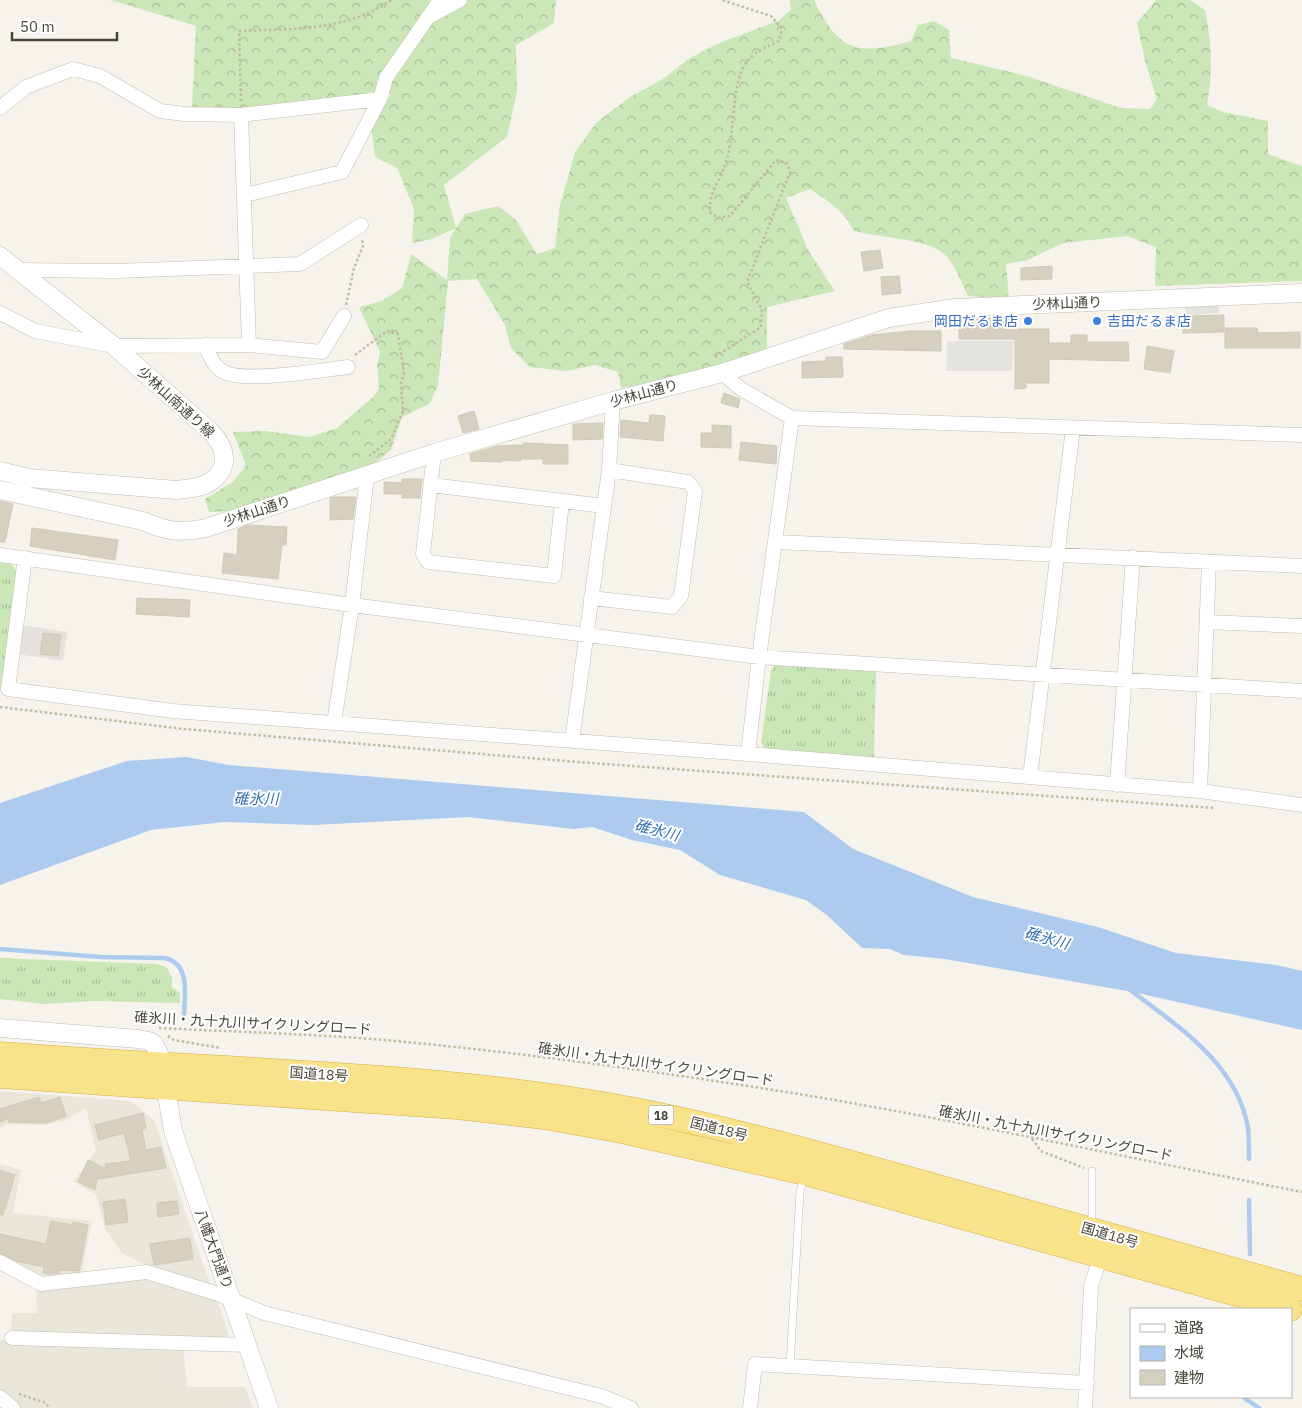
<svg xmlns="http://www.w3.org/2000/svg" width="1302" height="1408" viewBox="0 0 1302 1408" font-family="'IBM Plex Sans','Noto Sans JP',sans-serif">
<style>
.residential{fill:#e9e6da}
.industrial{fill:#e5e2dd}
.grass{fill:url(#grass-tufts)}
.forest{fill:url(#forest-crowns)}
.parking{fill:#e4e3df}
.water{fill:#accbee}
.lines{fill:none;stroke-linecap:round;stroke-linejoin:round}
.stream{stroke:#accbee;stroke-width:4.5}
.building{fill:#d6d0c1;stroke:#d1c9b5}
.service-casing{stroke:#c0bcae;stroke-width:8}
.minor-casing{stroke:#c0bcae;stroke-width:15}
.tertiary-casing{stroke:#c0bcae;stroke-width:19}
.trunk-casing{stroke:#d7b144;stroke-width:25}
.path{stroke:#c1b9a0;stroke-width:2.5;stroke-dasharray:2.5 2.5;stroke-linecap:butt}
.service{stroke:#fff;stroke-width:7}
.minor{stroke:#fff;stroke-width:14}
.tertiary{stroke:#fff;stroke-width:18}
.trunk{stroke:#f8e28a;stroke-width:24}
.shop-dot{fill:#3f7fe0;stroke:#fff;stroke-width:2}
.labels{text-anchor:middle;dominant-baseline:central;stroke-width:4;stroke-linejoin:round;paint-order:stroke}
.shield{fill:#fff;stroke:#807d74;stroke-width:1}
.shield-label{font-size:12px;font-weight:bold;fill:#494539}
.street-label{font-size:14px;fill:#494539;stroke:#fff}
.shop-label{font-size:14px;fill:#366cbe;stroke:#fff;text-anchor:end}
.water-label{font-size:15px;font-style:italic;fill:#366fb1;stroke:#fff}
</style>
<defs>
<pattern id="grass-tufts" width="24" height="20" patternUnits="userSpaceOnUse" patternTransform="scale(1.25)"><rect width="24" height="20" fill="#cce7b7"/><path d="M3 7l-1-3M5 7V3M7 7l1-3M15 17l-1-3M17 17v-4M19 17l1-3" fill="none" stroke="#a8bd96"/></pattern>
<pattern id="forest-crowns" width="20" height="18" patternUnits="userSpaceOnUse" patternTransform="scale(1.25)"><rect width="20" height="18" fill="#cce7b7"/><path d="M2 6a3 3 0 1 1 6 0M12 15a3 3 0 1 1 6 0" fill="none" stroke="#a8bd96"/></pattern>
</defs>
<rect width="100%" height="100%" fill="#f5f3ec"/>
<path class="residential" d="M0 1091 130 1101 154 1120 210 1284 148 1267 122 1253 105 1229 96 1194 73 1182 96 1151 86 1108 64 1121 44 1125 7 1124 0 1127Z
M0 1164 21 1170 13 1213 92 1221 81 1275 37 1277 0 1258Z
M147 1276 216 1296 230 1340 11 1334 12 1313H37L36 1285Z
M0 1340 183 1346 187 1387H245L253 1408H0Z"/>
<path class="industrial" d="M21 625 67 632 63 661 17 654Z"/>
<path class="grass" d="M0 563 11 564 17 571 3 691 0 690Z
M776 663 876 670 874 758 766 751 761 743 771 671Z
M0 958 156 964 166 967 172 977V987L180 993V1003L93 1001 45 1004 0 999Z"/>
<path class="forest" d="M111 0H556L554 23 516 45 517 91 507 137 444 185 456 228 432 239 412 243 414 209 397 168 375 157 371 128 391 94 247 108 192 109 196 26Z
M790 0H814C839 52 857 56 911 41L918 25 934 21 949 30 951 58 1027 76 1121 108 1150 109 1157 99 1145 61 1137 23 1156 0H1190L1205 10C1212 46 1213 69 1207 105L1223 112 1268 121V154L1302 166V281L1155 286 1156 247 1127 236 1063 243 1028 260 1006 264 1009 298 968 296C961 282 955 263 943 253 927 239 877 237 854 231 845 211 828 201 810 189L786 198 808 250 835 291 767 307V350L690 375 621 388 618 372 595 365 566 371 530 367 511 348 505 325 477 279 448 281 438 386 429 404 402 417 391 450 375 463 230 511 209 512 205 499 234 481 246 465 233 432 266 431 310 437 337 428 372 398 379 389 377 365 380 352 359 307 382 301 402 288 411 254 447 280 450 238 465 214 498 206 516 220 537 254 555 248 560 205 575 152 596 123 630 97 663 79 690 58 717 44 778 21 791 10Z"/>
<path class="parking" d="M1218 305 1219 313 1186 315 1185 306Z
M947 341H1014L1012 371H946Z"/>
<path class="water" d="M186 757 229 765 804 812 853 849 973 897 1098 927 1176 953 1276 965 1302 971V1030L1133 992 945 959 904 955 890 949 862 948 828 916 806 900 720 875 680 850 632 840 592 827 574 829 468 817 313 825 224 822 151 830 0 885V803L127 761Z"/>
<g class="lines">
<path class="stream" d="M0 949 101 957 165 958C190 964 185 993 184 1014
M1129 989C1177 1026 1237 1063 1248 1128 1249 1138 1249 1149 1249 1159
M1249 1200 1250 1254
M1243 1397 1259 1408"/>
</g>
<path class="building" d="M880 250 883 268 864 271 861 252Z
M1052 266V279L1021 280V268Z
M899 276 901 293 882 295 881 277Z
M1224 315V332L1183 333V316Z
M959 318H1013V329H1049V343H1071V335H1087V342H1128L1129 361 1049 359V383H1026V388L1015 389V339H959Z
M1225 328H1257L1258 333 1300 332V348H1225Z
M910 331H941V351L844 349V344L872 335Z
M1147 346 1174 351 1170 373 1144 369Z
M826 357H842L843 377 802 378V362L826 361Z
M724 393 740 399 738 408 721 403Z
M474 411 479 429 463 433 458 416Z
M650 415 665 416 663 441 620 437 621 420 649 423Z
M603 423 602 439 573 440V424Z
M712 425 731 426V448L701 447V433H712Z
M741 442 777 446 776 464 739 460Z
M523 443 568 445V464H543V459H521V461L503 460 502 462 471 461 470 454 497 446 523 445Z
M402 479H422L420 498H402V494H384V482L402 483Z
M334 497H356L353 519 330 520V498Z
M0 501 13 504 5 542H0Z
M248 525 287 527 286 545H282L278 579 222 573 224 553 237 555 238 529Z
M32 528 118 540 115 560 30 546Z
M137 598 190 600 189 617 136 614Z
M43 633 61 635 58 656 40 654Z
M39 1097 41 1103 60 1097 66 1116 46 1123 9 1122 8 1119 0 1122V1109Z
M143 1113 146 1128 142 1129 146 1150 161 1147 166 1168 99 1179 98 1175 95 1190 78 1182 88 1160 106 1169 105 1164 131 1161 124 1133 99 1140 95 1125Z
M0 1170 15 1175 3 1215H0Z
M125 1199 128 1222 106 1225 103 1202Z
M177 1201 179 1214 158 1217 157 1203Z
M51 1221 73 1225V1222L88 1225 79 1271 59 1270V1273L52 1274 43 1273 44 1267 16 1261 0 1253V1234L46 1244Z
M190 1238 193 1259 154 1265 150 1244Z"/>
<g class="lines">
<defs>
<path id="service" d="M1090 1226 1092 1218V1171
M790 1366 800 1192 804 1177"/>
<path id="minor" d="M432 15 460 0
M0 108 26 87 73 69 100 76 160 111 185 114 241 115 380 99
M241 115 249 345
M245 195 342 172 380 99 386 78 440 0
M17 270 116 271 300 264 361 225
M0 313 35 331 114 346 249 345 322 352 344 316
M206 345C208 354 214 366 222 371 241 384 323 370 348 367
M722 373 741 389 792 418 1302 435
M434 453 423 554 428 562 554 576 562 502
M431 485 604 506
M776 542 1302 566
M0 555 352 605 759 657 1302 691
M25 558 8 689 173 711 748 754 1200 791 1302 805
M591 598 672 607 681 596 695 491 688 482 609 470
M1207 622 1302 626
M334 723 352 605 367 476
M572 741 609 470 613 401
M748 754 759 657 792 418
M1030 777 1073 428
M1117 785 1133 557
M1200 791 1209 562
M0 1262 41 1284 147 1272 218 1294 264 1313 601 1396 631 1408
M12 1338 247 1345
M0 1397 13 1408
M750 1408 755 1364 1087 1383
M1085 1408 1091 1286 1103 1249"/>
<path id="tertiary" d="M0 256 114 346 211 432C226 447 231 468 210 482 201 488 187 489 176 490L29 478 0 471
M0 490 143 521C168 532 180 533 206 528L434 453 613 401 722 373 889 318 955 308 1302 293
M0 1028 138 1039 149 1041 154 1044 161 1058 173 1131 269 1408"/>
<path id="trunk" d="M0 1054C208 1071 419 1070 625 1108 732 1128 837 1159 942 1188 1062 1222 1182 1255 1302 1289
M0 1076 457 1107 544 1117 622 1131 805 1173 1290 1309"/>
</defs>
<use href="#service" class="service-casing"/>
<use href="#minor" class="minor-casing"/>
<use href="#tertiary" class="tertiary-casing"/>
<use href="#trunk" class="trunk-casing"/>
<path class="path" d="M241 101 239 31C291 29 348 31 391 0
M346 305 354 268 363 246 362 240
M355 355 387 331 398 334 404 373 401 384 403 411 391 439 368 457
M715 357 761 327 762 310 747 282 790 172 787 163 776 160 730 216 718 218 710 212C708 192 722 178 727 159 735 130 731 95 743 68 750 53 765 48 779 41L782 29 771 16 722 0
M0 707 184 729 577 762 1214 808
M159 1028C238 1032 317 1034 396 1041 535 1054 674 1074 811 1096 976 1124 1139 1160 1302 1192
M168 1036 174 1040 221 1048
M1032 1139 1041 1151 1084 1168
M19 1394 46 1403 49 1408"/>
<use href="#service" class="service"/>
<use href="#minor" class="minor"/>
<use href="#tertiary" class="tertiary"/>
<use href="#trunk" class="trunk"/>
</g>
<g class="shop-dot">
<circle cx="1028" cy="321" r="5"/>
<circle cx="1097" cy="321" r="5"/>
</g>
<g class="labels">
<rect class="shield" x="648.5" y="1105.5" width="25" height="19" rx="4"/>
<g class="shield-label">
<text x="661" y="1115">18</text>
</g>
<g class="street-label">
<text transform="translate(1067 303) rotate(-2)">少林山通り</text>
<text transform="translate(644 393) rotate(-15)">少林山通り</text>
<text transform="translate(176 402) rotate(42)">少林山南通り線</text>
<text transform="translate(257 511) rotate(-18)">少林山通り</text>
<text transform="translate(253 1023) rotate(3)">碓氷川・九十九川サイクリングロード</text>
<text transform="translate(656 1064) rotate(8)">碓氷川・九十九川サイクリングロード</text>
<text transform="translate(319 1074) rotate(4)">国道18号</text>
<text transform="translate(719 1129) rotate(14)">国道18号</text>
<text transform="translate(1056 1133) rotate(11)">碓氷川・九十九川サイクリングロード</text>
<text transform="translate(1110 1235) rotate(16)">国道18号</text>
<text transform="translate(214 1249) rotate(70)">八幡大門通り</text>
</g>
<g class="shop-label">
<text x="1018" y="321">岡田だるま店</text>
<text x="1107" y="321" text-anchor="start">吉田だるま店</text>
</g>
<g class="water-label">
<text x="256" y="798">碓氷川</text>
<text transform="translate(657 830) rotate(15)">碓氷川</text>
<text transform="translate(1047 938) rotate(16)">碓氷川</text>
</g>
</g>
<rect x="1130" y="1308" width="162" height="90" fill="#ffffff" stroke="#b6b5b0"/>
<rect x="1140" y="1324" width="25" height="8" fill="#ffffff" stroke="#b6b5b0"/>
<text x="1174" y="1333" font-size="15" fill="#494539">道路</text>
<rect x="1140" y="1346" width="25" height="15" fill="#accbee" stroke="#b6b5b0"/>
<text x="1174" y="1358" font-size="15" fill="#494539">水域</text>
<rect x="1140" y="1370" width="25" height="15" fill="#d6d0c1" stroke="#b6b5b0"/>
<text x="1174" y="1383" font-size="15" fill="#494539">建物</text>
<path d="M12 32v8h105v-8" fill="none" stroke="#494539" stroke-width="2.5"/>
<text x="20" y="32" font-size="15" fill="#494539" stroke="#ffffff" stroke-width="4" paint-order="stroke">50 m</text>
</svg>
